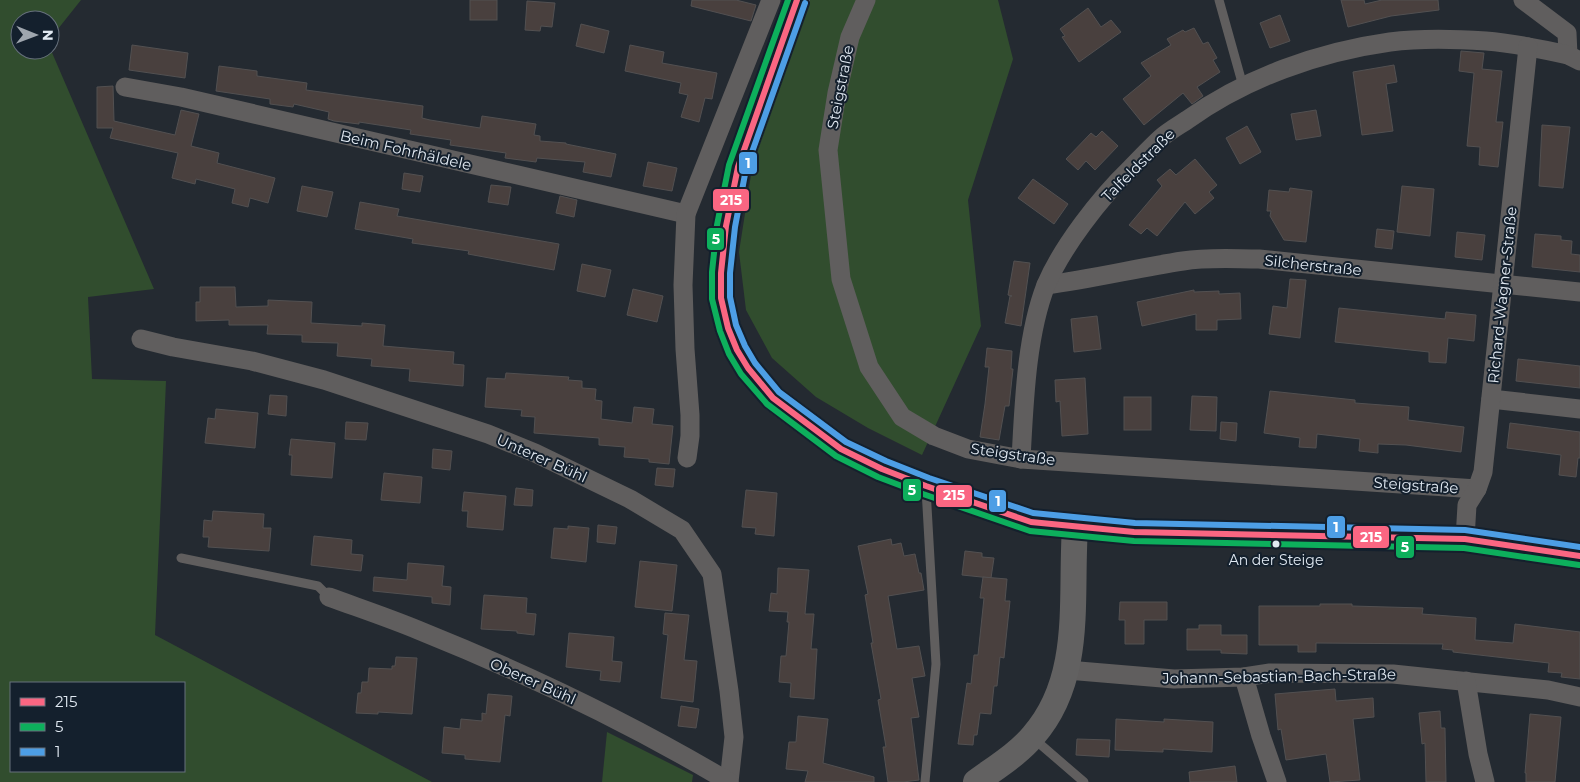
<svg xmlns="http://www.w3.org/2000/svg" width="1580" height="782" font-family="Montserrat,sans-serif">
<rect width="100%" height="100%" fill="#242a31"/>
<g fill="#314d2e" fill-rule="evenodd">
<path d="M0,0H81L50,39V20H20V50H50V48L154,289L88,297L92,379L166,381L155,635L432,782H0ZM184,683V771H11V683Z"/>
<path d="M807,0H998L1013,59L968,200L981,326L922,455L868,428L816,397L772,358L746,310L739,252L753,162Z"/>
<path d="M607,732L693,775L692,782H602Z"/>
</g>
<g fill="#49403e" stroke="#525051">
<rect x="470" y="0" width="27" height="20"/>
<path d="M692,0H736L756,5L751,21L691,6Z"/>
<path d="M1341,0H1364L1365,4L1382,0H1438L1439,10L1391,16L1348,27Z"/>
<path d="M527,1L555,3L552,27L541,26L540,31L525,30Z"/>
<path d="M1088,8L1101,27L1111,20L1121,32L1079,62L1062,37L1065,36L1060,29Z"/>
<path d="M1280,15L1290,41L1270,48L1260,23Z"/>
<path d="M581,24L609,31L604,53L576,46Z"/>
<path d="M1194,28L1203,44L1208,42L1217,58L1213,60L1220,72L1197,87L1203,96L1192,104L1183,93L1144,125L1123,99L1151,76L1141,63L1171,45L1167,39L1183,30L1185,32Z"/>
<path d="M132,45L188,53L185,78L129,70Z"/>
<path d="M630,45L664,52L662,63L717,73L712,99L705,98L699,122L681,117L688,95L679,93L681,83L625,71Z"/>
<path d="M1461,51L1484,53L1482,69L1502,71L1496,122H1503L1498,167L1479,165L1480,147L1467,146L1474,73L1459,71Z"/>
<path d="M1394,65L1397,82L1386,84L1393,131L1362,135L1353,72Z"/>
<path d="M219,66L257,71V76L307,83L306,90L423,106L422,118L430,120L480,128L482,116L536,124L534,135L540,136V141L566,143V144L616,154L611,177L583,172L585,162L537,158L536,162L505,158L506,153L450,145L451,140L410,134L411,130L359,122V124L334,121L328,119L329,112L294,104L293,107L270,104V99L216,91Z"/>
<path d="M113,86L114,121L175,135L181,110L199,114L191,146L219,153L217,163L275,178L268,203L250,198L248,207L232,203L235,189L196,179L195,184L172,178L178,153L110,138L113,128H97V87Z"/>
<path d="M1316,110L1321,136L1296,140L1291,114Z"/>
<path d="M1542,125L1570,127L1563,188L1539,186Z"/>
<path d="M1247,126L1261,152L1240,164L1226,138Z"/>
<path d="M1102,131L1118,146L1095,170L1086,161L1078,170L1066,159L1091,133L1096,137Z"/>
<path d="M1195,159L1217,185L1209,192L1214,198L1195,214L1185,202L1157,236L1147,228L1141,234L1129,225L1162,186L1157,180L1170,169L1176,175Z"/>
<path d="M648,162L677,168L672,191L643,186Z"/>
<path d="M404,173L423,176L420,192L402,189Z"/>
<path d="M1033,179L1068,204L1054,224L1018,198Z"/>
<path d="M491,185L511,187L508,205L488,202Z"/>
<path d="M302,186L333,192L327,217L297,211Z"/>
<path d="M1402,186L1434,189L1430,236L1397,232Z"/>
<path d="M1290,188L1312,191L1306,242L1284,240L1270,216L1271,211H1267L1269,190L1289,192Z"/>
<path d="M560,196L577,200L574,217L556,213Z"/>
<path d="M360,202L399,209L397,216L559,244L554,270L468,254L469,251L412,243L413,239L355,229Z"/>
<path d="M1377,229L1394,231L1392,249L1375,247Z"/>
<path d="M1457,232L1485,235L1482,260L1455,257Z"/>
<path d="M1535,234L1561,236V240L1572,241L1571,254L1580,255V272L1532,267Z"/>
<path d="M1014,261L1030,263L1021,326L1005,323L1010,296H1012L1008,295Z"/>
<path d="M582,264L611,270L605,297L577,291Z"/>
<path d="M1290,279L1306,280L1300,338L1269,334L1273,306L1287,308Z"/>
<path d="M200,287H235L236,307L268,306V300L312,302L311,323L362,326V323L385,325L383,346L454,352L453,364L464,365L463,386L409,381L410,369L371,366L372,359L337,356L338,343L302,342V335L267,334L268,325H229V320L196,321V302H200Z"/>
<path d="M633,289L663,296L657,322L627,315Z"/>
<path d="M1194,290V292L1219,291V294L1240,293L1241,319L1217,320V330H1196V314L1142,326L1137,302Z"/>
<path d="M1339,308L1445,319L1446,312L1476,315L1474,341L1448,338L1446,363L1429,362V352L1335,342Z"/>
<path d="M1097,316L1101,349L1074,352L1071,319Z"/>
<path d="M987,348L1012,351L1011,369H1013L1009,406H1005L999,440L980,437L985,404L989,367H985Z"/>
<path d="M1518,359L1580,366V388L1516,381Z"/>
<path d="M506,373L569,377L568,380L582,381V388L596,389L595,400L602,401L601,419L632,423L634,407L654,409L652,424L673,426L669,464L649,462V459L624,457L625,447L599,445V438L534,433L535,417L521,416L522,410L485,407L487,378L505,379Z"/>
<path d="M1085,378L1088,434L1062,436L1060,401L1056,402L1055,380Z"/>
<path d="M1270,391L1355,400V403L1409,407L1408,420L1464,427L1461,452L1406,445L1378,444V453L1359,451L1360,439L1317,434L1316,448L1299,447L1300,438L1264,433Z"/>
<path d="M270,395L287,396L286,416L268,414Z"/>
<path d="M1192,396L1217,397L1216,431L1190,430Z"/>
<rect x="1124" y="397" width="27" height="33"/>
<path d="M216,409L258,413L255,448L205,443L208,418L215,419Z"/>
<path d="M346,422L368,423L366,440L345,439Z"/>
<path d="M1221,422L1237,423L1236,441L1220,439Z"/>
<path d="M1510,423L1580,432V458H1578L1576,477L1559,475L1561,455L1507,448Z"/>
<path d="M291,439L335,443L332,478L291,475L292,455H289Z"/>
<path d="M433,449L452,451L450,470L432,468Z"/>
<path d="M657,468L675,469L673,487L655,485Z"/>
<path d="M384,473L422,477L420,503L381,500Z"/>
<path d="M516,488L533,490L532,506L514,505Z"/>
<path d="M746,490L777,493L774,536L755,534L756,528L742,527Z"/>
<path d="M464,492L506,496L503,530L467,527L468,511H462Z"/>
<path d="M213,511L264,514L263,528H271L269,551L208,547L209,537H203L204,520L212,521Z"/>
<path d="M598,525L617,527L615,544L597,542Z"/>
<path d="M568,526L589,528L586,562L551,558L554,528L568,529Z"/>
<path d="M314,536L352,540L351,554L363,555L361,571L311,565Z"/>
<path d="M891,539L892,545L901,543L904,556L915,554L919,573H921L924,590L888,596L897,649L919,646L925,676L912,678L919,717L911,718L919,780L903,782H888L883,747H886L878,700L881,699L871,643H873L865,595L868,594L858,546Z"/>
<path d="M965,551L982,553V557L994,558L991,578L962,575Z"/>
<path d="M640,561L677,565L672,611L635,607Z"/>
<path d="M408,563L444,566L442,586L451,587L450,605L432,603V597L373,591L374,577L407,580Z"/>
<path d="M778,568L809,570L805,614H814L811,649H817L814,699L790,697L791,683L779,682L781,656H786L789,622H787L788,612L769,611L771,593L777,594Z"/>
<path d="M983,577L1007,579L1005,601H1010L1004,658L1000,657L997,686H994L991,714L980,713L977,735H974L973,745L958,744L967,683L971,684L974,655H978L984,598H980Z"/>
<path d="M484,595L527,598L526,613L536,614L534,635L517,633V631L481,629Z"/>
<path d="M1120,602H1167V620H1144V644H1125V620H1119Z"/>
<path d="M1320,604H1352V606L1423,608L1422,614L1476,618L1475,640L1513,643L1515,624L1580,632V679L1561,677L1562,673L1548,672L1549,663L1453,652V650L1442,649L1443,644L1316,643V652H1298V645H1259V606H1320Z"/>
<path d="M665,613L689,615L684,660L697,661L693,702L661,698L668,635L663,634Z"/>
<path d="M1199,625H1221V635H1247V654L1221,653V650H1187V629H1199Z"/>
<path d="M569,633L614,637L612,661L622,662L620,682L600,680L601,671L566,667Z"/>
<path d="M396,657L417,658L412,714L378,712V714L356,713L358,693H361L362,682H368L369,668L392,669V666H395Z"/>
<path d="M1335,689L1336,701L1373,698L1374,717L1353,719L1360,780L1330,782L1326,754L1286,760L1281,729L1278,730L1275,694Z"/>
<path d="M488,694L512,696L510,716L505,715L500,762L465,759V755L442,753L444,727L460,729L461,719L482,721V713L486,714Z"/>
<path d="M681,706L699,709L696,728L678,726Z"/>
<path d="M1440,711L1441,728H1445L1446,782H1426L1425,743L1422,744L1419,713Z"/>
<path d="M1530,714L1561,717L1555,782H1526V773H1525Z"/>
<path d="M798,716L828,719L823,763L874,777V782H805L808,771L786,769L789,742H796Z"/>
<path d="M1116,719L1164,722V719L1213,722L1212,752L1163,749V752L1115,750Z"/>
<path d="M1077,739L1110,740L1109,757L1076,755Z"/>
<path d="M1235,766L1237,782H1190L1189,772Z"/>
</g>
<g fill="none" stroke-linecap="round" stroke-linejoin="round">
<g stroke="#605e5e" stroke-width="9">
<path d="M1219,0L1243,86"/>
<path d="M181,558L318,586L329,597"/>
<path d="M1033,738L1084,782"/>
<path d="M925,782L936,664L926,489"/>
</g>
<g stroke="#605e5e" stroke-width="19">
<path d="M866,0L850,37L837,93L828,150L841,279L869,367L902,417L934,436L968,449L1021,459L1477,489"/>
<path d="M1523,0L1567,33L1568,55"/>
<path d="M125,87L181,97L686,214"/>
<path d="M1046,285C1092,279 1137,268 1183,261C1208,257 1234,259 1259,259L1580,292"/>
<path d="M141,339L173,347L252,361L324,380L488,434L535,453L630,499L682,530L712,574L729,691L734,737L729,782"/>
<path d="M1491,399L1580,409"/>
<path d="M687,458L690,436V415L685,349L683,285L686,214L771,0"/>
<path d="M1021,459C1024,405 1026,336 1046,285C1062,247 1100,198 1130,169C1140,159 1150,148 1161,138C1169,131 1178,126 1187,120C1246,78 1318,52 1390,42C1421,38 1455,39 1486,41C1513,43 1541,49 1568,55L1580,61"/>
<path d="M1465,539L1467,505L1477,489L1483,472L1528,47"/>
<path d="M329,597C359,608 389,618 418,630C525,673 630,723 729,782"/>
<path d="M1067,670L1174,679L1244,677L1270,673L1393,674L1548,690L1580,697"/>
<path d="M1244,677L1261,736L1277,782"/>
<path d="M1466,681L1478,754L1485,782"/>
</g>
<g stroke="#626161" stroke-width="26">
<path d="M797,0L738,167L726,226L721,273V298L728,328L737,350L748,368L773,398L841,449L882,469L926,486L1031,522L1134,532L1465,539L1580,556"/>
<path d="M976,782C995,768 1018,754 1033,736C1084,678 1070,598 1075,528"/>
</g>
<g stroke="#14202d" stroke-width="10">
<path id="bus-1" d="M797,0L738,167L726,226L721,273V298L728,328L737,350L748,368L773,398L841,449L882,469L926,486L1031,522L1134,532L1465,539L1580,556"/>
</g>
<g stroke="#14202d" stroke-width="10">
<path id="bus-2" d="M788,0L729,165L717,225L712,272V299L720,331L729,354L741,374L767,404L836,456L878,477L923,494L1030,531L1134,541L1464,548L1579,565"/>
</g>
<g stroke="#14202d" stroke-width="10">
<path id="bus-3" d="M805,3L746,169L735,227L730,273V297L736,325L745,346L755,363L779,392L846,442L886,461L929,478L1033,513L1135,523L1465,530L1580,547"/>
</g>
<use href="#bus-1" stroke="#fa6682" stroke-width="6"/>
<use href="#bus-2" stroke="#0daf5c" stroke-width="6"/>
<use href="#bus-3" stroke="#4d9ee5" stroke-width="6"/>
</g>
<circle fill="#e1e9f2" stroke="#14202d" stroke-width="2" cx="1276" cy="544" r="4.5"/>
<g text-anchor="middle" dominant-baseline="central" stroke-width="4" stroke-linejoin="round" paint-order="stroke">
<g font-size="14" fill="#e1e9f2" stroke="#14202d">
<text x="1276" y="560">An der Steige</text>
</g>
<g font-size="15" fill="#e1e9f2" stroke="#14202d">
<text transform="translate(840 87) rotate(-79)">Steigstraße</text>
<text transform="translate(406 150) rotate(13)">Beim Fohrhäldele</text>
<text transform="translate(1138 165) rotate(-45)">Talfeldstraße</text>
<text transform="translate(1313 265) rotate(6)">Silcherstraße</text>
<text transform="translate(1502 295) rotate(-84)">Richard-Wagner-Straße</text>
<text transform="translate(1013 454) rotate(8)">Steigstraße</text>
<text transform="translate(542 458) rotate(24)">Unterer Bühl</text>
<text transform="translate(1416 485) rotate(4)">Steigstraße</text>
<text transform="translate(1279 676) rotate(-1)">Johann-Sebastian-Bach-Straße</text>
<text transform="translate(533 681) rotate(24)">Oberer Bühl</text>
</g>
</g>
<g stroke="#14202d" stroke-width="2">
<rect x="738" y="151" width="20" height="24" rx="5" fill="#4d9ee5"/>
<rect x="712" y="188" width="38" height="24" rx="5" fill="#fa6682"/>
<rect x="706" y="227" width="19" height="24" rx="5" fill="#0daf5c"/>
<rect x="902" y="478" width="20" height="24" rx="5" fill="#0daf5c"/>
<rect x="935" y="484" width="38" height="24" rx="5" fill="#fa6682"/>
<rect x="988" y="489" width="19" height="24" rx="5" fill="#4d9ee5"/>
<rect x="1326" y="515" width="20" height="24" rx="5" fill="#4d9ee5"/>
<rect x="1352" y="525" width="38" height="24" rx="5" fill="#fa6682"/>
<rect x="1395" y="535" width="20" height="24" rx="5" fill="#0daf5c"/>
</g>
<g font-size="14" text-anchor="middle" font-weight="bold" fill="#fff">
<text x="748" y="168">1</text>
<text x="731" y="205">215</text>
<text x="716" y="244">5</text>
<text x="912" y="495">5</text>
<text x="954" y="500">215</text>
<text x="998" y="506">1</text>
<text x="1336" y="532">1</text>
<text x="1371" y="542">215</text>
<text x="1405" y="552">5</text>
</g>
<rect x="10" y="682" width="175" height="90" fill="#14202d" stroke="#66707c"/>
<rect x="20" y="698" width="25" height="8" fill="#fa6682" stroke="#66707c"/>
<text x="55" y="707" font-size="15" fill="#e1e9f2">215</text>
<rect x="20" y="723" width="25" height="8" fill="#0daf5c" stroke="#66707c"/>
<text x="55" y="732" font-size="15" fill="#e1e9f2">5</text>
<rect x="20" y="748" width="25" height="8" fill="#4d9ee5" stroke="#66707c"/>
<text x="55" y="757" font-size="15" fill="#e1e9f2">1</text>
<g transform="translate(35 35) rotate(91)"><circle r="24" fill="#14202d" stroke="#66707c"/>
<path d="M0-4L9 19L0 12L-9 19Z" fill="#9fa6ae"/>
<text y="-8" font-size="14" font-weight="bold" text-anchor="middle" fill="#e1e9f2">N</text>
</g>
</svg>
